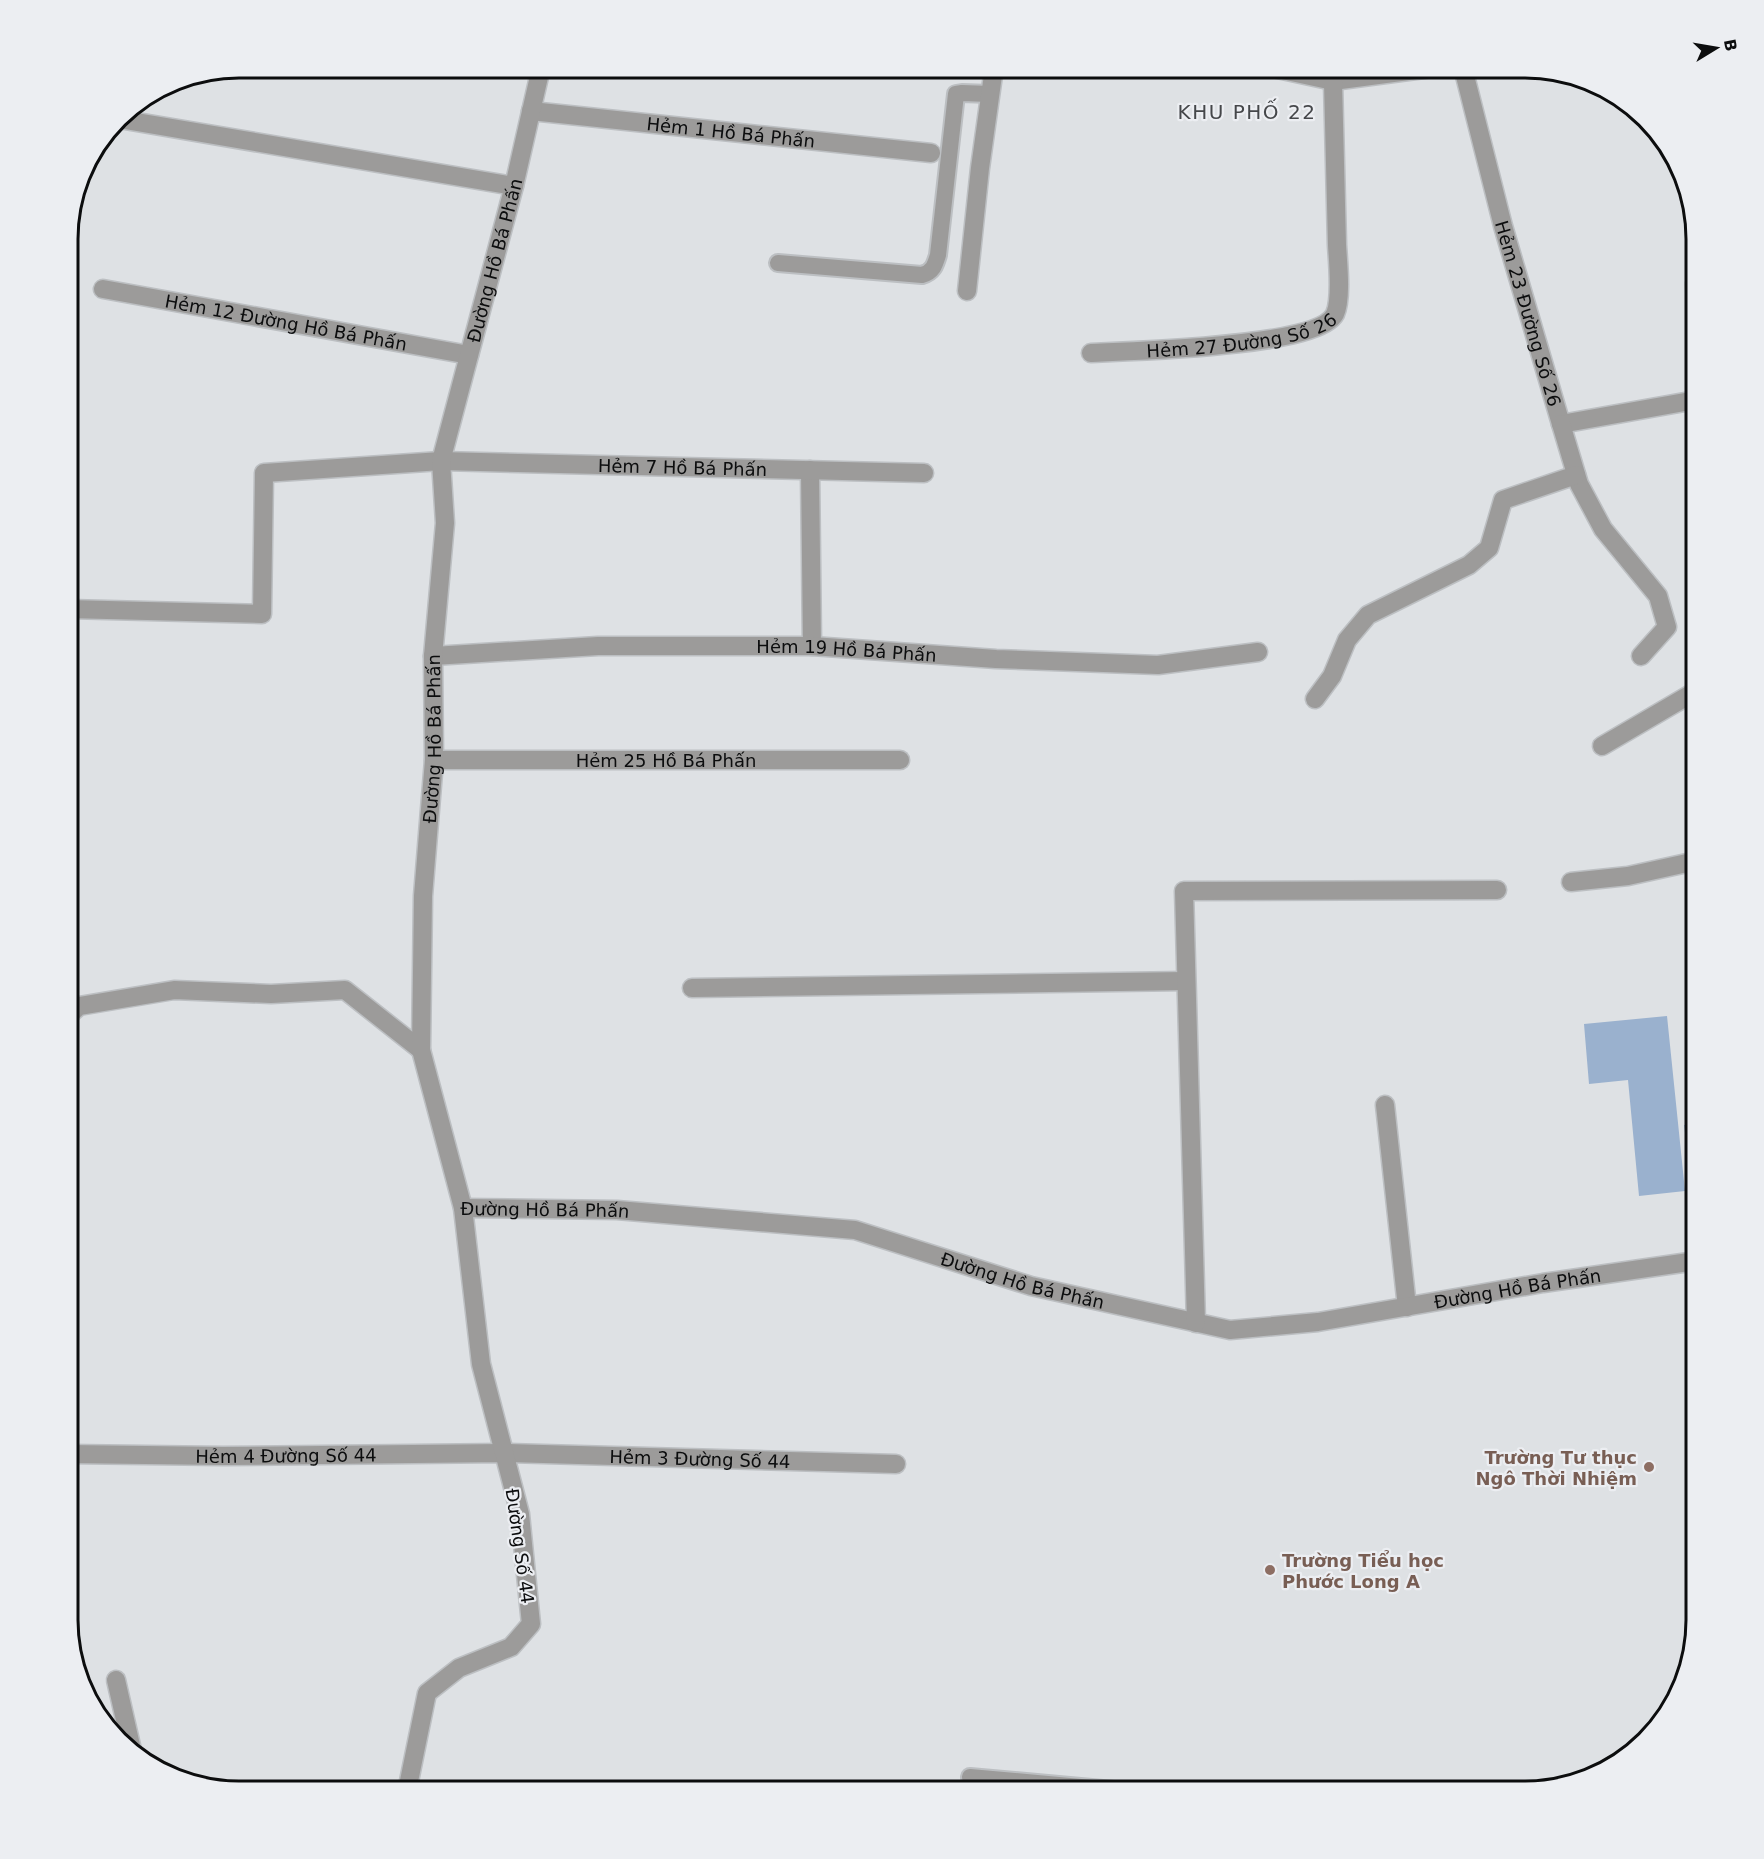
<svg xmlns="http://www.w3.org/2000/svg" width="1764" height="1859" font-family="'DejaVu Sans',sans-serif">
<rect width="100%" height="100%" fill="#dee1e4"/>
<g fill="#9ab1ce">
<path d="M1667,1016L1685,1191L1639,1196L1628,1080L1589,1084L1584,1024Z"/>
<path d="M1696,1123V1182L1692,1183L1684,1125Z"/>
</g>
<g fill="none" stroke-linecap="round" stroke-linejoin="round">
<g stroke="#bcbfc2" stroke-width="20">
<g id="lane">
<path d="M778,263L922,275C933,272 935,265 938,255L956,94L962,93L990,94"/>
<path d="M970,1777L1125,1791"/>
</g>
</g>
<g stroke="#bcbfc2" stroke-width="21">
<g id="street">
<path d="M1273,68L1333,81L1431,68"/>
<path id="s1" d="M1463,68L1503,226L1561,424L1696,400"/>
<path id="s2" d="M531,111L931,153"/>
<path d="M119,119L514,186"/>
<path d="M1696,283L1695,284L1696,301"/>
<path id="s3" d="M103,289L469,355"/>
<path d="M967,291L980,168L994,68"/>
<path id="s4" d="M1091,353C1130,351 1318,347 1335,314C1342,298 1338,263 1337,245C1336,191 1334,136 1333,81"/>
<path d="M1561,424L1579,484L1603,529L1658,596L1667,627L1641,656"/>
<path d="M810,470L812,646"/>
<path id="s5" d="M68,609L262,614L264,473L441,461L924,473"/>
<path id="s6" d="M433,656L598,646H812L996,659L1158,665L1258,652"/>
<path d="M1315,699L1332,676L1347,640L1368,615L1469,565L1489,548L1503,500L1576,475"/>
<path d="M1602,746L1696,691"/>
<path id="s7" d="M434,760H900"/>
<path d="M1571,882L1628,876L1696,861"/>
<path d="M692,988L1186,981"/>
<path d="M68,1016L79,1006L174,990L271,994L345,990L421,1050"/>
<path d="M1385,1105L1407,1307"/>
<path id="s8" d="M463,1208L617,1210L855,1230L1031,1286L1230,1330L1318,1322L1543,1283L1696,1261"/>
<path d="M1196,1323L1184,891L1497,890"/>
<path id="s9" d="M68,1454L223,1456L504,1453L896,1464"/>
<path d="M116,1680L132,1750"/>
<path id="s10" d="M407,1791L427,1693L459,1668L511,1647L531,1624L520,1514L481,1364L463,1208L421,1050L423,896L434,760L433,656L445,523L441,461L514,186L541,68"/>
</g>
</g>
<use href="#lane" stroke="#9c9b9a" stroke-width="16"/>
<use href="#street" stroke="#9c9b9a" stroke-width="18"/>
</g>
<g fill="#8d6e63" stroke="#eceef2" stroke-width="2">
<circle cx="1649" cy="1467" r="6"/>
<circle cx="1270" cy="1570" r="6"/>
</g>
<g text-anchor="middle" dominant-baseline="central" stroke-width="4.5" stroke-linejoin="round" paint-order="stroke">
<g font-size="18" fill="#0c0d0e" stroke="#eceef2">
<text stroke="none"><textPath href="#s2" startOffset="201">Hẻm 1 Hồ Bá Phấn</textPath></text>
<text stroke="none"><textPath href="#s10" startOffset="1611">Đường Hồ Bá Phấn</textPath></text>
<text stroke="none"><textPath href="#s1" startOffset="254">Hẻm 23 Đường Số 26</textPath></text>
<text stroke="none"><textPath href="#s3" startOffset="186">Hẻm 12 Đường Hồ Bá Phấn</textPath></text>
<text stroke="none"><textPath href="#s4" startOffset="152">Hẻm 27 Đường Số 26</textPath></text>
<text stroke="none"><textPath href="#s5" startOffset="754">Hẻm 7 Hồ Bá Phấn</textPath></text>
<text stroke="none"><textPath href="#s6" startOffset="414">Hẻm 19 Hồ Bá Phấn</textPath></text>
<text stroke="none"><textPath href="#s10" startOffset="1125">Đường Hồ Bá Phấn</textPath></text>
<text stroke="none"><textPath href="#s7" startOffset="232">Hẻm 25 Hồ Bá Phấn</textPath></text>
<text stroke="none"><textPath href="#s8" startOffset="82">Đường Hồ Bá Phấn</textPath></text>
<text stroke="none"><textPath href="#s8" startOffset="568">Đường Hồ Bá Phấn</textPath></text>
<text stroke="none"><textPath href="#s8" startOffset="1072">Đường Hồ Bá Phấn</textPath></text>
<text stroke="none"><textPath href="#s9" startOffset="218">Hẻm 4 Đường Số 44</textPath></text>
<text stroke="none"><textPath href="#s9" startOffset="632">Hẻm 3 Đường Số 44</textPath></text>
<text transform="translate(520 1546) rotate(82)">Đường Số 44</text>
</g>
<g font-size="18" font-weight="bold" fill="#785e54" stroke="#eceef2" text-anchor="end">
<text x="1637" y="1457">Trường Tư thục<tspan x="1637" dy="21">Ngô Thời Nhiệm</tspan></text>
<text x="1282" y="1560" text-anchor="start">Trường Tiểu học<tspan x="1282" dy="21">Phước Long A</tspan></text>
</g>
<g font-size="20" letter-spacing="1.5" fill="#45474a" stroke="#eceef2">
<text x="1247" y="112">KHU PHỐ 22</text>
</g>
</g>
<path d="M0 0H1764V1859H0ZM239 78H1525A161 161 0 0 1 1686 239V1620A161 161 0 0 1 1525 1781H239A161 161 0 0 1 78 1620V239A161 161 0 0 1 239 78Z" fill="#eceef2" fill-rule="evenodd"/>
<path fill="none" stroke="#0c0d0e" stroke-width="3" d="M239 78H1525A161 161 0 0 1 1686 239V1620A161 161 0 0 1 1525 1781H239A161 161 0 0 1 78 1620V239A161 161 0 0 1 239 78Z"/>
<g transform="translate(1716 48) rotate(79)" stroke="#eceef2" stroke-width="4.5" paint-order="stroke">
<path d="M0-4.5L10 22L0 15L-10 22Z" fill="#0c0d0e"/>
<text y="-9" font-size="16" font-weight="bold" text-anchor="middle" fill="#0c0d0e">B</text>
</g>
</svg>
